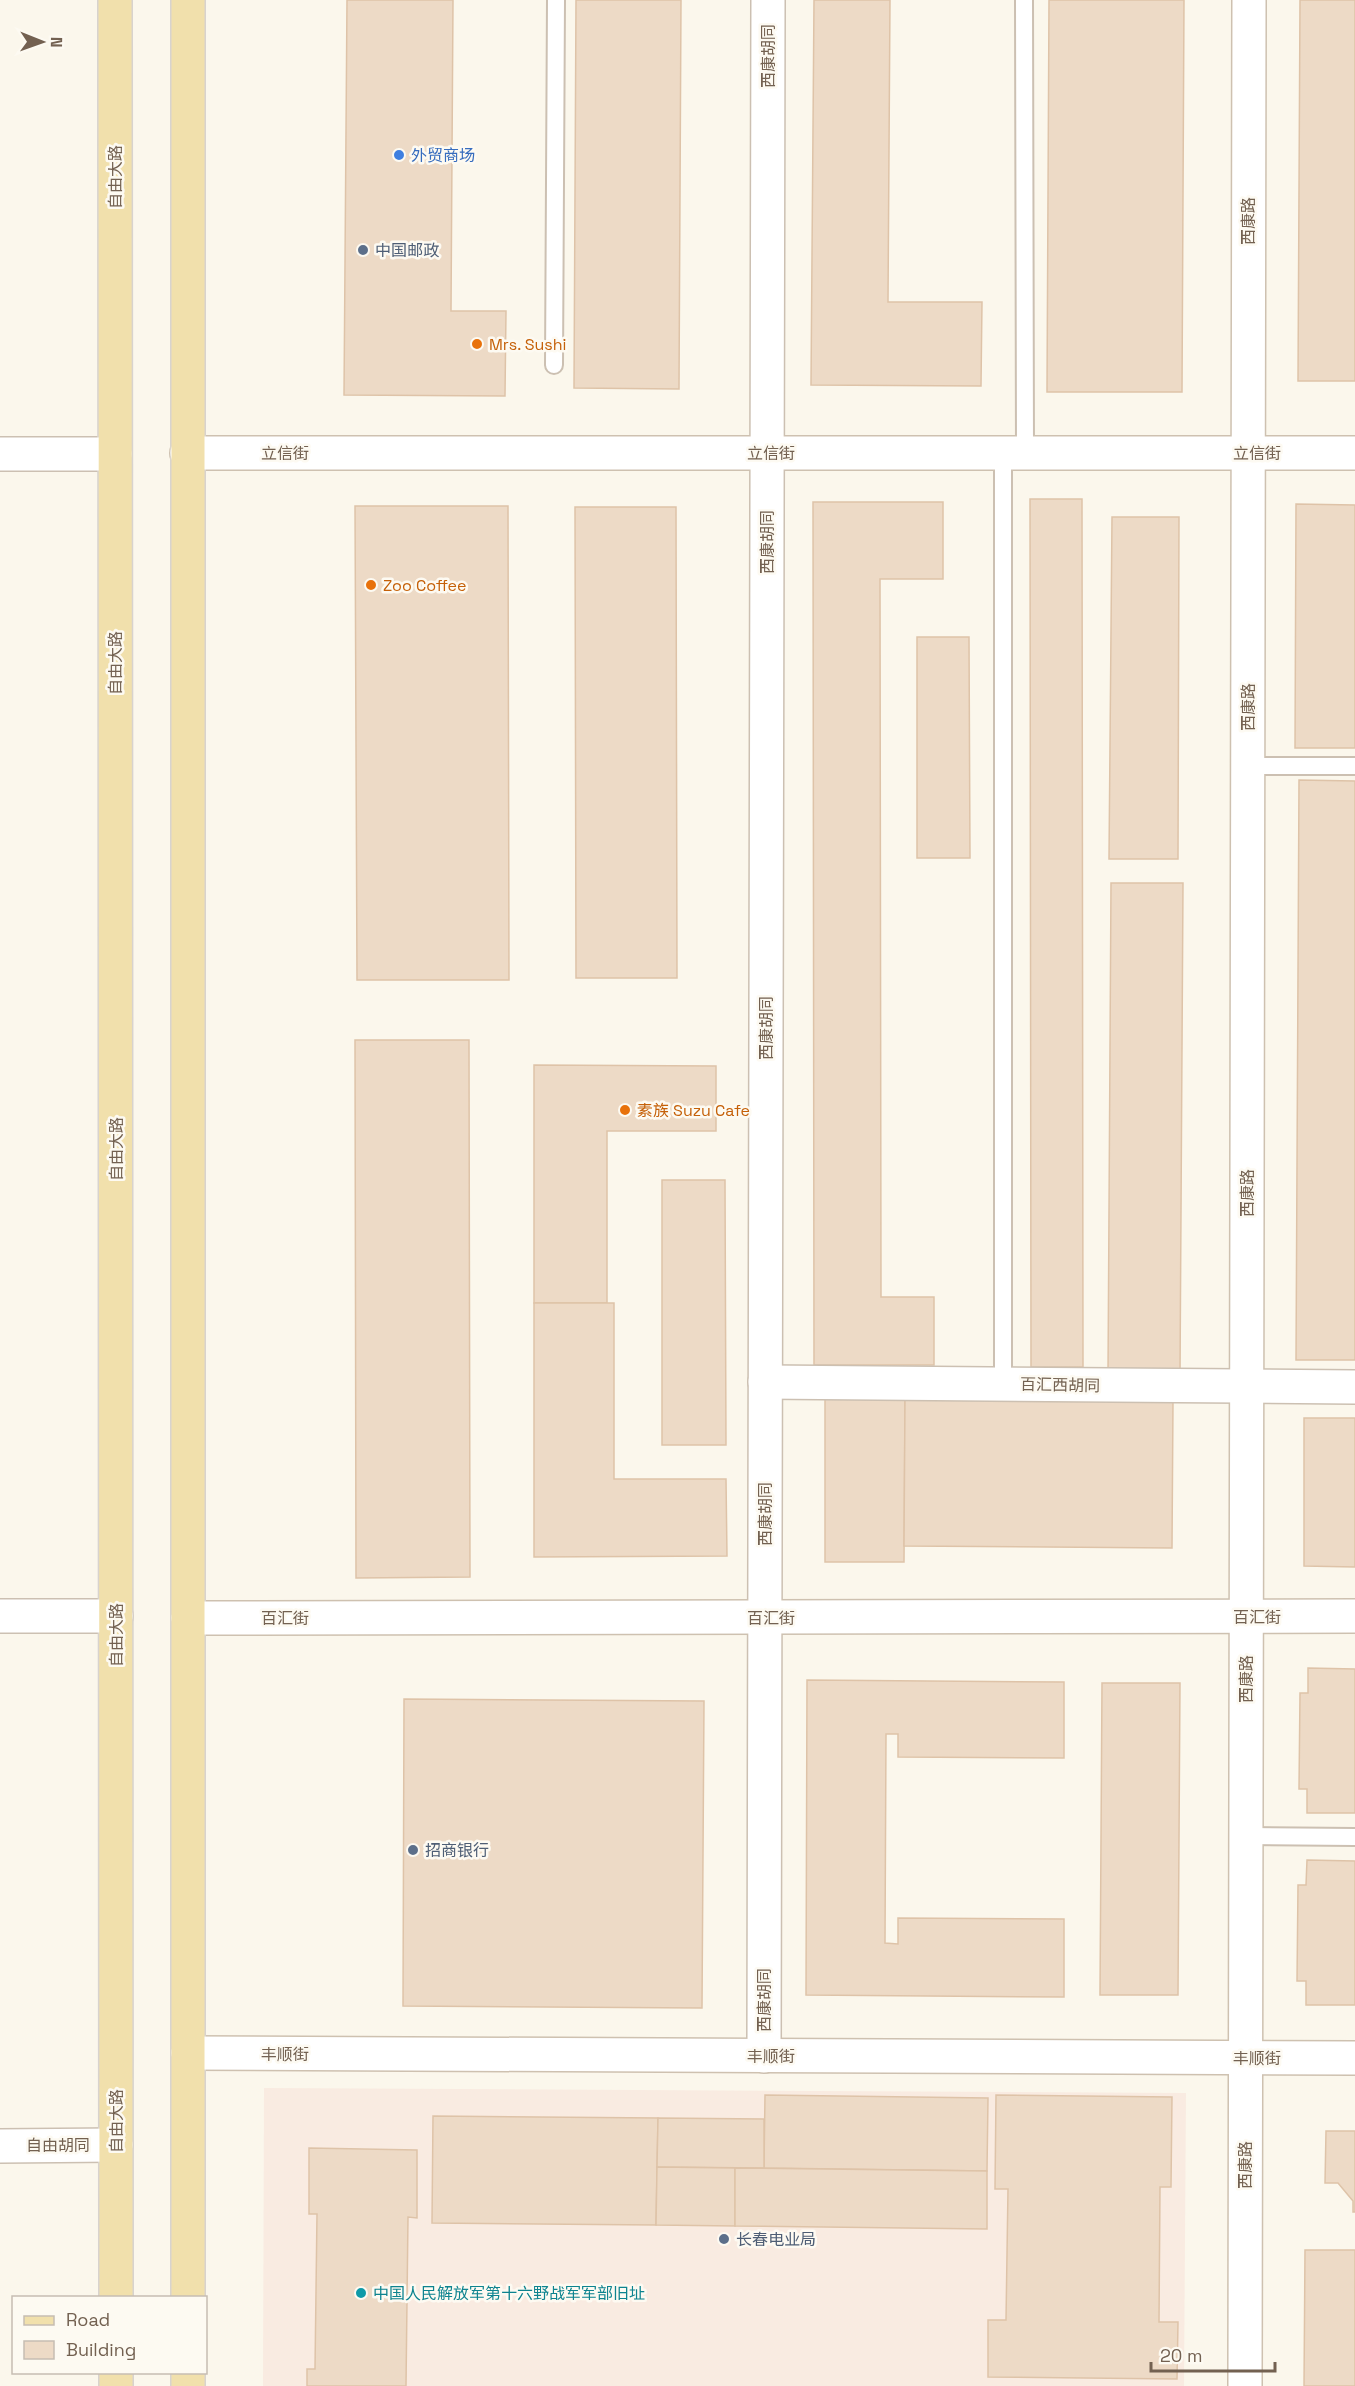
<svg xmlns="http://www.w3.org/2000/svg" width="1355" height="2386" font-family="'Space Grotesk','Noto Sans SC',sans-serif">
<rect width="100%" height="100%" fill="#fbf7ec"/>
<path fill="#f9ebe1" d="M264,2088L1186,2093L1184,2386H263Z"/>
<g fill="#eddac6" stroke="#dec3a8" stroke-width="1.5">
<path d="M347,0H453L451,311H506L505,396L344,395Z"/>
<path d="M576,0H681L679,389L574,388Z"/>
<path d="M814,0H890L888,302H982L981,386L811,385Z"/>
<path d="M1049,0H1184L1182,392H1047Z"/>
<path d="M1300,0H1355V381H1298Z"/>
<path d="M1030,499H1082L1083,1367H1031Z"/>
<path d="M813,502H943V579H880L881,1297H934V1365H814Z"/>
<path d="M1296,504L1355,505V748H1295Z"/>
<path d="M355,506H508L509,980H357Z"/>
<path d="M575,507H676L677,978H576Z"/>
<path d="M1112,517H1179L1178,859H1109Z"/>
<path d="M917,637H969L970,858H917Z"/>
<path d="M1299,780L1355,781V1360H1296Z"/>
<path d="M1111,883H1183L1180,1376L1108,1375Z"/>
<path d="M355,1040H469L470,1577L356,1578Z"/>
<path d="M534,1065L716,1066V1131H607V1303H534Z"/>
<path d="M662,1180H725L726,1445H662Z"/>
<path d="M534,1303H614V1479H726L727,1556L534,1557Z"/>
<path d="M825,1398L905,1399L904,1562H825Z"/>
<path d="M905,1399L1173,1401L1172,1548L904,1546Z"/>
<path d="M1304,1418H1355V1567L1304,1566Z"/>
<path d="M1308,1668L1355,1669V1813H1307V1789H1299L1300,1693H1308Z"/>
<path d="M807,1680L1064,1682V1758L898,1757V1734H886L885,1943L898,1944V1918L1064,1919V1997L806,1995Z"/>
<path d="M1102,1683H1180L1178,1995H1100Z"/>
<path d="M404,1699L704,1701L702,2008L403,2006Z"/>
<path d="M1307,1860L1355,1861V2005H1306V1981H1297L1298,1885H1306Z"/>
<path d="M765,2095L988,2098L987,2171L764,2168Z"/>
<path d="M996,2095L1172,2097L1171,2187H1160L1159,2322H1178L1177,2379L988,2377V2320H1006L1008,2189H995Z"/>
<path d="M433,2116L658,2118L656,2225L432,2223Z"/>
<path d="M658,2118L764,2119V2168L657,2167Z"/>
<path d="M1326,2131H1355V2212H1353V2201L1338,2183H1325Z"/>
<path d="M309,2148L417,2150V2218L408,2217L406,2386H307V2369H315L317,2214H309Z"/>
<path d="M657,2167L735,2168V2226L656,2225Z"/>
<path d="M735,2168L987,2171V2229L735,2226Z"/>
<path d="M1305,2250H1355V2386H1304Z"/>
</g>
<g fill="none" stroke-linecap="round" stroke-linejoin="round">
<g stroke="#ccc0b2" stroke-width="20">
<g id="lane">
<path d="M1024,0L1025,453"/>
<path d="M554,365L556,0"/>
<path d="M1247,766H1355"/>
<path d="M1003,1385V453"/>
<path d="M1246,1836L1355,1837"/>
</g>
</g>
<g stroke="#ccc0b2" stroke-width="36">
<g id="street">
<path d="M0,454H115"/>
<path d="M765,1382L1355,1387"/>
<path d="M0,1616H116"/>
<path d="M764,2056L768,0"/>
<path d="M0,2146L116,2145"/>
</g>
</g>
<g stroke="#cec1b0" stroke-width="36">
<g id="secondary">
<path d="M187,453H1355"/>
<path d="M188,1618L1355,1616"/>
<path d="M188,2053L1355,2058"/>
<path d="M1245,2386L1249,0"/>
</g>
</g>
<g stroke="#d8d3ce" stroke-width="36">
<g id="primary">
<path d="M115,0L116,2298"/>
<path d="M188,0V2298"/>
<path d="M188,2372V2386"/>
<path d="M116,2386V2372"/>
</g>
</g>
<use href="#lane" stroke="#fff" stroke-width="16"/>
<use href="#street" stroke="#fff" stroke-width="33"/>
<use href="#secondary" stroke="#fff" stroke-width="33"/>
<use href="#primary" stroke="#f1e0ac" stroke-width="33"/>
</g>
<circle fill="#3f7fe0" stroke="#fdfaf2" stroke-width="2" cx="399" cy="155" r="6"/>
<g fill="#5c6f8a" stroke="#fdfaf2" stroke-width="2">
<circle cx="363" cy="250" r="6"/>
<circle cx="413" cy="1850" r="6"/>
<circle cx="724" cy="2239" r="6"/>
</g>
<g fill="#e8710a" stroke="#fdfaf2" stroke-width="2">
<circle cx="477" cy="344" r="6"/>
<circle cx="371" cy="585" r="6"/>
<circle cx="625" cy="1110" r="6"/>
</g>
<circle fill="#0f9aa8" stroke="#fdfaf2" stroke-width="2" cx="361" cy="2293" r="6"/>
<g text-anchor="middle" dominant-baseline="central" stroke-width="5" stroke-linejoin="round" paint-order="stroke">
<g font-size="16" fill="#736151" stroke="#fdfaf2">
<text transform="translate(768 56) rotate(-90)">西康胡同</text>
<text transform="translate(115 177) rotate(-90)">自由大路</text>
<text transform="translate(1248 221) rotate(-90)">西康路</text>
<text x="285" y="453">立信街</text>
<text x="771" y="453">立信街</text>
<text x="1257" y="453">立信街</text>
<text transform="translate(767 542) rotate(-90)">西康胡同</text>
<text transform="translate(115 663) rotate(-90)">自由大路</text>
<text transform="translate(1248 707) rotate(-90)">西康路</text>
<text transform="translate(766 1028) rotate(-90)">西康胡同</text>
<text transform="translate(116 1149) rotate(-90)">自由大路</text>
<text transform="translate(1247 1193) rotate(-90)">西康路</text>
<text transform="translate(1060 1385) rotate(1)">百汇西胡同</text>
<text transform="translate(765 1514) rotate(-90)">西康胡同</text>
<text x="1257" y="1617">百汇街</text>
<text x="285" y="1618">百汇街</text>
<text x="771" y="1618">百汇街</text>
<text transform="translate(116 1635) rotate(-90)">自由大路</text>
<text transform="translate(1246 1679) rotate(-90)">西康路</text>
<text transform="translate(764 2000) rotate(-90)">西康胡同</text>
<text x="285" y="2054">丰顺街</text>
<text x="771" y="2056">丰顺街</text>
<text x="1257" y="2058">丰顺街</text>
<text transform="translate(116 2121) rotate(-90)">自由大路</text>
<text x="58" y="2145">自由胡同</text>
<text transform="translate(1245 2165) rotate(-90)">西康路</text>
</g>
<g font-size="16" fill="#366cbe" stroke="#fdfaf2" text-anchor="start">
<text x="411" y="155">外贸商场</text>
</g>
<g font-size="16" fill="#4e5e75" stroke="#fdfaf2" text-anchor="start">
<text x="375" y="250">中国邮政</text>
<text x="425" y="1850">招商银行</text>
<text x="736" y="2239">长春电业局</text>
</g>
<g font-size="16" fill="#c56008" stroke="#fdfaf2" text-anchor="start">
<text x="489" y="344">Mrs. Sushi</text>
<text x="383" y="585">Zoo Coffee</text>
<text x="637" y="1110">素族 Suzu Cafe</text>
</g>
<g font-size="16" fill="#0d838f" stroke="#fdfaf2" text-anchor="start">
<text x="373" y="2293">中国人民解放军第十六野战军军部旧址</text>
</g>
</g>
<rect x="12" y="2296" width="195" height="78" fill="#fdfaf2" stroke="#c6bdb2" stroke-width="1.5"/>
<rect x="24" y="2316" width="30" height="9" fill="#f1e0ac" stroke="#c6bdb2" stroke-width="1.5"/>
<text x="66" y="2326" font-size="18" fill="#736151">Road</text>
<rect x="24" y="2341" width="30" height="18" fill="#eddac6" stroke="#c6bdb2" stroke-width="1.5"/>
<text x="66" y="2356" font-size="18" fill="#736151">Building</text>
<g transform="translate(42 42) rotate(91)" stroke="#fdfaf2" stroke-width="4.5" paint-order="stroke">
<path d="M0-4.5L10 22L0 15L-10 22Z" fill="#736151"/>
<text y="-9" font-size="16" font-weight="bold" text-anchor="middle" fill="#736151">N</text>
</g>
<path d="M1151 2362v9h124v-9" fill="none" stroke="#736151" stroke-width="3"/>
<text x="1160" y="2362" font-size="18" fill="#736151" stroke="#fdfaf2" stroke-width="4.5" paint-order="stroke">20 m</text>
</svg>
